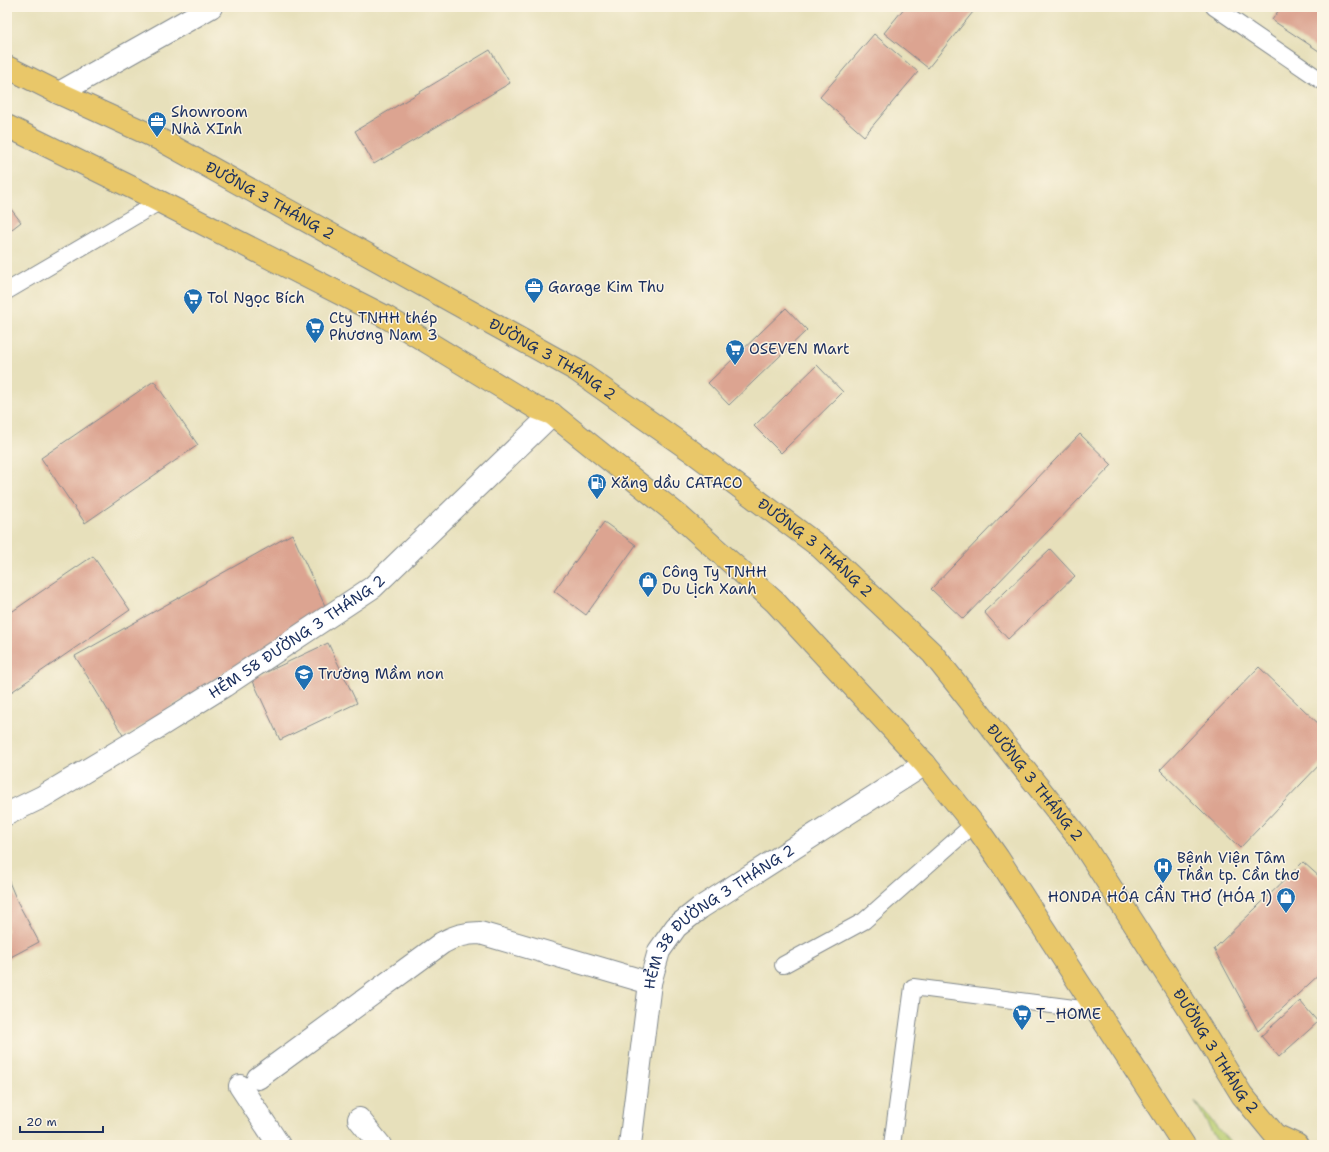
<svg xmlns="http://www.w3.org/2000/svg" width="1329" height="1152" font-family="'Shantell Sans',sans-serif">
<rect width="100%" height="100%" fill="#fcf5e5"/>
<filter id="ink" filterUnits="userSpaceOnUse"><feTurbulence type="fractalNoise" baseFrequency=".025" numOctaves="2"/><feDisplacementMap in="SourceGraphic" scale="8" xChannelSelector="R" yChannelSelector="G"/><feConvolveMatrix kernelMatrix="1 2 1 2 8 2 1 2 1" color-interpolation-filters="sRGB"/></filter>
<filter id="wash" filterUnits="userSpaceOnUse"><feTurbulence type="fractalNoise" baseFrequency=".012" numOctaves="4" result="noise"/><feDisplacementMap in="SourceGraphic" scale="16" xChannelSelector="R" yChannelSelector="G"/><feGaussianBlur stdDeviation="0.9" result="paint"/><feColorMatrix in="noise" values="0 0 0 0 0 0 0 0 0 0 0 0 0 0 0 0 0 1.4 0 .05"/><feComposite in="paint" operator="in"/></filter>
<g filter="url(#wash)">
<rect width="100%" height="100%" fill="#e7e0bb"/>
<path fill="#b9cd71" stroke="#6a7e68" d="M1195,1101L1232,1145H1219Z"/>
<g id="blocks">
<g fill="#dca491">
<path d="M905,7H977L928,68L884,33Z"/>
<path d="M1281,7H1322V53L1272,20Z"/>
<path d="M874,34L918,72L864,136L820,97Z"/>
<path d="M490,50L510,83L374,164L355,131Z"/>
<path d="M7,204L21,222L7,233Z"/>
<path d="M786,308L807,330L729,405L708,383Z"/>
<path d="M817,365L843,392L781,453L754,426Z"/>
<path d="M154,381L198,445L85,523L41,458Z"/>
<path d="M1080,434L1112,465L963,619L931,589Z"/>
<path d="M604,522L636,545L586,615L554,591Z"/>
<path d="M292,534L326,608L124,737L75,656Z"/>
<path d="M1050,549L1075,576L1008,639L984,612Z"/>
<path d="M93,556L130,610L7,695V615Z"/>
<path d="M328,643L357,703L280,740L252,679Z"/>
<path d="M1259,667L1322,727V762L1240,848L1160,770Z"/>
<path d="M1303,862L1322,879V972L1258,1031L1214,949Z"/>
<path d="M7,877L17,901L39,942L7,959Z"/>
<path d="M1300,1001L1318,1022L1279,1057L1261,1036Z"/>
</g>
</g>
</g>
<g filter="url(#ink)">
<use href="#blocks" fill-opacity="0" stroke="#81888c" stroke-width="1"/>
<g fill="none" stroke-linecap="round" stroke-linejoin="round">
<g stroke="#81888c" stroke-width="18">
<g id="service">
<path d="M1214,7L1322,81"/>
<path d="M7,291L159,202"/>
<path d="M783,965L864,921L974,824"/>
<path d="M892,1145L913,987L1097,1011"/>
</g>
</g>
<g stroke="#81888c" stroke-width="24">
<g id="minor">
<path d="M59,93L211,7"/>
<path id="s1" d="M7,814L42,797L134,742L224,686L373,587L552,414"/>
<path d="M258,1078L442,943C454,936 466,933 480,933L650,983"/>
<path d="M240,1086L279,1145"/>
<path d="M359,1119L380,1145"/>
<path id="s2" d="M630,1145L650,983L659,951L676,927L700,908L925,764"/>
</g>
</g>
<g stroke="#81888c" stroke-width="24">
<g id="trunk">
<path id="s3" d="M7,67L59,93L157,138L576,370L690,450L820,547L932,653L1081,841L1192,1014L1242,1095L1275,1135L1297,1145"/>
<path d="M7,126L141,192L386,317L536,408L552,414L678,515L775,602L925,764L979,831L998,858L1184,1145"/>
</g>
</g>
<use href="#service" stroke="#fff" stroke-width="16"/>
<use href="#minor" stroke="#fff" stroke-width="22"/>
<use href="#trunk" stroke="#e9c769" stroke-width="22"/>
</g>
</g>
<defs>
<g id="office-pin" transform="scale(1)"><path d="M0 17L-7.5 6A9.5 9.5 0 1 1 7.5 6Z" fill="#1f6fb2" stroke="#fcf5e5"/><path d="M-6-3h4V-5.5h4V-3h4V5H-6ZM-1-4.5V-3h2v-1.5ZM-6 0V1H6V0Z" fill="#fff"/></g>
<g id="supermarket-pin" transform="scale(1)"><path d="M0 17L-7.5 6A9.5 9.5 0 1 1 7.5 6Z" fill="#1f6fb2" stroke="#fcf5e5"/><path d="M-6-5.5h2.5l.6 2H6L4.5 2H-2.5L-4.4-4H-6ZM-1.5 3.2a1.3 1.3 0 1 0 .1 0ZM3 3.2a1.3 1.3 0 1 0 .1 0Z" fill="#fff"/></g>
<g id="fuel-pin" transform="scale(1)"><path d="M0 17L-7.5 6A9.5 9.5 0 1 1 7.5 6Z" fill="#1f6fb2" stroke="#fcf5e5"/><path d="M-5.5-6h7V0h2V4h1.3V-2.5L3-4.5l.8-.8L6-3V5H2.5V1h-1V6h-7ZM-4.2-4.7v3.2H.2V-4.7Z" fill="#fff"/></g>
<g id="shop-pin" transform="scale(1)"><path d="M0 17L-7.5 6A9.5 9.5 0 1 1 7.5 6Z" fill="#1f6fb2" stroke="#fcf5e5"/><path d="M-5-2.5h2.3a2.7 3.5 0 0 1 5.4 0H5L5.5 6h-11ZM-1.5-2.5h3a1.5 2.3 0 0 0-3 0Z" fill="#fff"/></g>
<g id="school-pin" transform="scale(1)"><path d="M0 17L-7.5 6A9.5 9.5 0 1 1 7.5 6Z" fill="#1f6fb2" stroke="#fcf5e5"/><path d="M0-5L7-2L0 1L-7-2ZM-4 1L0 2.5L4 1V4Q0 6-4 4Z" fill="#fff"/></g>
<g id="hospital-pin" transform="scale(1)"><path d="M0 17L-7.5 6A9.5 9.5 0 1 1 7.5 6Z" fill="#1f6fb2" stroke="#fcf5e5"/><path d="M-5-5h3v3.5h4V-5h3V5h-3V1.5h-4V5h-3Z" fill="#fff"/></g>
</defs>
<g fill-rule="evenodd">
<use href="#office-pin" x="157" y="121"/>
<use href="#office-pin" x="534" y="287"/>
<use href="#supermarket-pin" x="193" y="298"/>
<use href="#supermarket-pin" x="315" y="327"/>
<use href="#supermarket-pin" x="735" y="349"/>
<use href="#fuel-pin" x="597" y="483"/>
<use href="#shop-pin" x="648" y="581"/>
<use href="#school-pin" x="304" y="674"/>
<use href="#hospital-pin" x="1163" y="867"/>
<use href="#shop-pin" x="1286" y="897"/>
<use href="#supermarket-pin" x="1022" y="1014"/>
</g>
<g text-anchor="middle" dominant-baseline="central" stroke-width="3" stroke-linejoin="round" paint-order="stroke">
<g font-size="15" fill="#1b2f5e" stroke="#fcf5e5" text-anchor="start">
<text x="171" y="112">Showroom<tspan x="171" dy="17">Nhà XInh</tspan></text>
<text x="548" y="287">Garage Kim Thu</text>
<text x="207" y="298">Tol Ngọc Bích</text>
<text x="329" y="318">Cty TNHH thép<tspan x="329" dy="17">Phương Nam 3</tspan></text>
<text x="749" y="349">OSEVEN Mart</text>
<text x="611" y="483">Xăng dầu CATACO</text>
<text x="662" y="572">Công Ty TNHH<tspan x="662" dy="17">Du Lịch Xanh</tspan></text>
<text x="318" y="674">Trường Mầm non</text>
<text x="1177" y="858">Bệnh Viện Tâm<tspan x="1177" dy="17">Thần tp. Cần thơ</tspan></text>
<text x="1272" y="897" text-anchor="end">HONDA HÓA CẦN THƠ (HÓA 1)</text>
<text x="1036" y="1014">T_HOME</text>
</g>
<g font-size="15" fill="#1b2f5e" stroke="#fcf5e5">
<text stroke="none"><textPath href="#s3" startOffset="295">ĐƯỜNG 3 THÁNG 2</textPath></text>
<text stroke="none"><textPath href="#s3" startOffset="619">ĐƯỜNG 3 THÁNG 2</textPath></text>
<text stroke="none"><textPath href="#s3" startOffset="943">ĐƯỜNG 3 THÁNG 2</textPath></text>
<text stroke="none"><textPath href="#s1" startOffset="340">HẺM 58 ĐƯỜNG 3 THÁNG 2</textPath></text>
<text stroke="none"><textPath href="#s3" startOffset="1266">ĐƯỜNG 3 THÁNG 2</textPath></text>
<text stroke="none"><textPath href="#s2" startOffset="262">HẺM 38 ĐƯỜNG 3 THÁNG 2</textPath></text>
<text stroke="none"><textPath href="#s3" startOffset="1590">ĐƯỜNG 3 THÁNG 2</textPath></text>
</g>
</g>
<rect width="1329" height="1152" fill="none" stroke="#fcf5e5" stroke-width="24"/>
<path d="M20 1126v6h83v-6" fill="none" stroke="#1b2f5e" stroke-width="2"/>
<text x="26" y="1126" font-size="12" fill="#1b2f5e" stroke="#fcf5e5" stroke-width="3" paint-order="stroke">20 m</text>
</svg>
